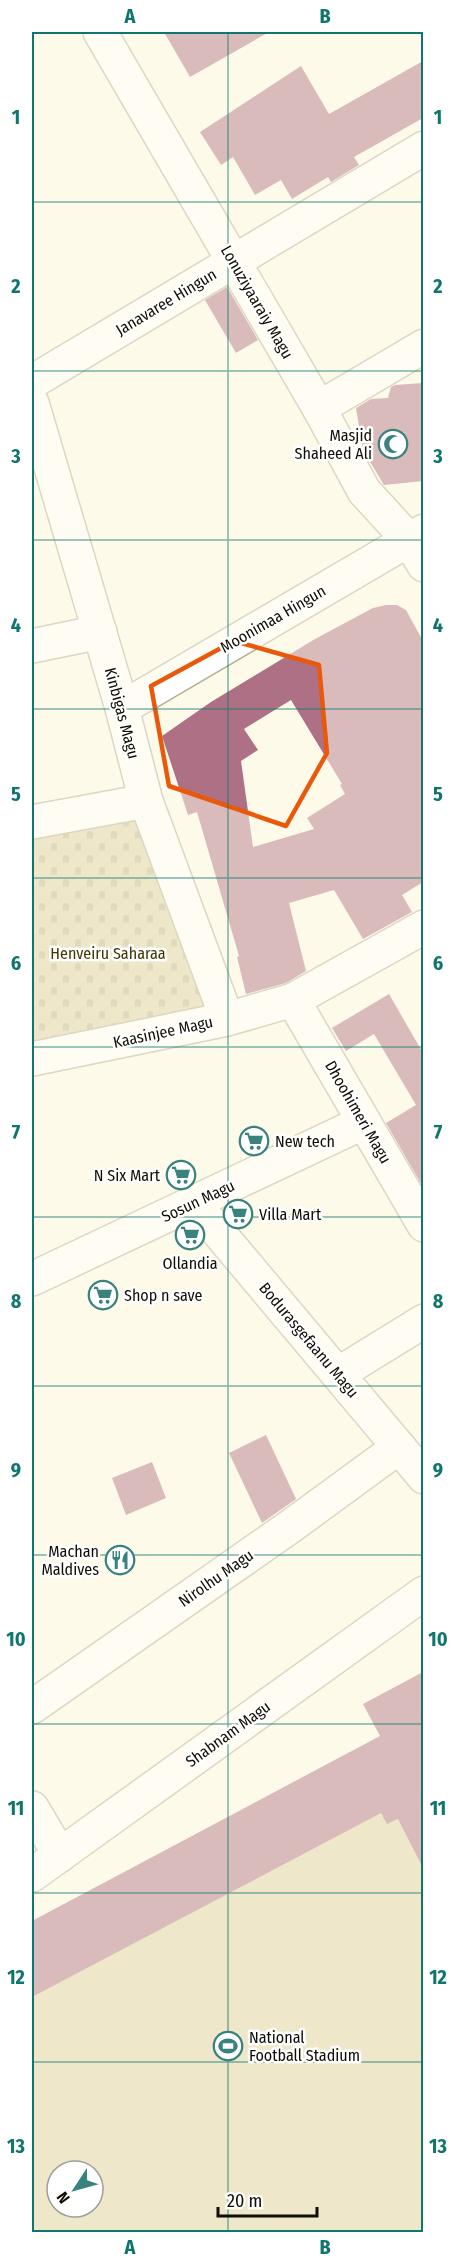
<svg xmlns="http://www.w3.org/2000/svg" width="455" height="2264" font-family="'Fira Sans Condensed',sans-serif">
<defs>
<pattern id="cemetery-stones" width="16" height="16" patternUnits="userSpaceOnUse" patternTransform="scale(1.5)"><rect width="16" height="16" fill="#dbd0a3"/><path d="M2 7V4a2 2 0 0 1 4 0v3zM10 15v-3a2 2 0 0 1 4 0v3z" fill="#bbb18b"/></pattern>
</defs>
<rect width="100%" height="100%" fill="#fefae9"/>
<path fill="url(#cemetery-stones)" d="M138,813L210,1010L32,1046V834Z"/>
<path fill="#dbd0a3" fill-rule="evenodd" d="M350,1752L380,1803L423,1780V2232H32V1921ZM57,2171H93V2207H57Z"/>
<g fill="#ae7084" fill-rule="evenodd">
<path d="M164,32H269L190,77Z"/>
<path d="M423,61V118L354,157L359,165L331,182L328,177L292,199L281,180L255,195L233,157L221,165L200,132L301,66L329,114Z"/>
<path d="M227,287L258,340L236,353L205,300Z"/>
<path d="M423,383V481L384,485L363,450L356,408L371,399L388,398L391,387L395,385Z"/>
<path d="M386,605H397L406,610L423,641V882L402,895L412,912L363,939L334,890L289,903L306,971L286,983L246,994L237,957L239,956L197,812L188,815L162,736L211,702L315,639L373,608ZM291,700L342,784L340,785L345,794L307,818L314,829L253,847L241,761L258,750L244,729Z"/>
<path d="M389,994L423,1053V1187L386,1123L416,1105L374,1034L346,1051L332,1028Z"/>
<path d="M266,1435L296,1499L262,1523L229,1453Z"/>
<path d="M152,1462L166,1498L126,1515L112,1478Z"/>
<path d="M423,1672V1868L398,1819L387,1824L381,1813L32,1997V1921L380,1736L363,1704Z"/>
</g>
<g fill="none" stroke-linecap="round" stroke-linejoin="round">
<g stroke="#b4ae93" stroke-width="36">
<g id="minor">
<path d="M100,32L319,408L364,491L409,540L424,565"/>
<path d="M32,382L424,148"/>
<path d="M32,403L122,708L146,801L227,1019"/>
<path d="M319,408L424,346"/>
<path d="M32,646L100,632"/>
<path d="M122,708L424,531"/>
<path d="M32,822L146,801"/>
<path d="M293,1000L424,1225"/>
<path d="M32,1059L227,1019L293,1000L424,927"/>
<path d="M194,1203L424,1477"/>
<path d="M32,1279L364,1122"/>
<path d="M338,1374L424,1321"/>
<path d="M32,1707L291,1526L399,1447"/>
<path d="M32,1808L60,1855"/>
<path d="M32,1875L424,1593"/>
</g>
</g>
<use href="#minor" stroke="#fff" stroke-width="33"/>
</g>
<path d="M0 0H455V2264H0ZM234,641L319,665L327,753L286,826L169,786L151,686Z" fill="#fefae9" fill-opacity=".55" fill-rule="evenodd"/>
<path fill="none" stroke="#e8590c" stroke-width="4.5" stroke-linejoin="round" d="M234,641L319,665L327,753L286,826L169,786L151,686Z"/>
<path fill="none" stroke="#0f766e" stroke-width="1.5" stroke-opacity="0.55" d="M228,32V2232M32,202H424M32,371H424M32,540H424M32,709H424M32,878H424M32,1047H424M32,1217H424M32,1386H424M32,1555H424M32,1724H424M32,1893H424M32,2062H424"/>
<defs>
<g id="mosque-ring" transform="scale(1.5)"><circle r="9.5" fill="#fff" stroke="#3a827e" stroke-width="1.5"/><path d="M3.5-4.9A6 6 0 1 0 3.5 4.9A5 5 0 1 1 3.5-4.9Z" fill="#3a827e"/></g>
<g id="supermarket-ring" transform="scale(1.5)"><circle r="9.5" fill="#fff" stroke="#3a827e" stroke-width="1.5"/><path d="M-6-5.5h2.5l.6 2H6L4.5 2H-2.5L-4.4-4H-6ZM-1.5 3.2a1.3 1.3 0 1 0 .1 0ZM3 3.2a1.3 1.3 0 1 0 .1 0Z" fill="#3a827e"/></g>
<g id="restaurant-ring" transform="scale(1.5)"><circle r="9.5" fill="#fff" stroke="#3a827e" stroke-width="1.5"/><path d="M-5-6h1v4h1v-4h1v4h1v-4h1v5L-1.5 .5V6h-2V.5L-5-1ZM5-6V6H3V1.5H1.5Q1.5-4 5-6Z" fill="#3a827e"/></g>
<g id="stadium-ring" transform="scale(1.5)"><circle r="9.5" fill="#fff" stroke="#3a827e" stroke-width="1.5"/><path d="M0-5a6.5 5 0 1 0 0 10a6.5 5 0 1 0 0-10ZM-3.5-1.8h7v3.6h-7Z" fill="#3a827e"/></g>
</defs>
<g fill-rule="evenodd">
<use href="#mosque-ring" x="393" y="444"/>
<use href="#supermarket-ring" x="254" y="1141"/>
<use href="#supermarket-ring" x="181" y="1175"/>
<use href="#supermarket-ring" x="238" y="1214"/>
<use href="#supermarket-ring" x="190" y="1235"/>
<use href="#supermarket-ring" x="103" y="1295"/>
<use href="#restaurant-ring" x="120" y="1560"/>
<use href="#stadium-ring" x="228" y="2046"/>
</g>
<g text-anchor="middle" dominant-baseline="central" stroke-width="5" stroke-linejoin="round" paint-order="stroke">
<g font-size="16" fill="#0f0d04" stroke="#fff">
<text transform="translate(166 302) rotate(-31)">Janavaree Hingun</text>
<text transform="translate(257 302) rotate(60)">Lonuziyaaraiy Magu</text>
<text transform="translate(273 619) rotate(-30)">Moonimaa Hingun</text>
<text transform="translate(122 713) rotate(75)">Kinbigas Magu</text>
<text transform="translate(163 1032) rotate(-12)">Kaasinjee Magu</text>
<text transform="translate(358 1112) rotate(60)">Dhoohimeri Magu</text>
<text transform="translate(198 1201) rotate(-25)">Sosun Magu</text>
<text transform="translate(309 1340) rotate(50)">Bodurasgefaanu Magu</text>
<text transform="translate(216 1578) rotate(-35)">Nirolhu Magu</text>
<text transform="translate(228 1734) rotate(-36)">Shabnam Magu</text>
</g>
<g font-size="16" fill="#0f0d04" stroke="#fff" text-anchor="start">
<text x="372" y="435" text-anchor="end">Masjid<tspan x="372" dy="18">Shaheed Ali</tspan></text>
<text x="275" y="1141">New tech</text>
<text x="160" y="1175" text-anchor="end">N Six Mart</text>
<text x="259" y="1214">Villa Mart</text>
<text x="190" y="1263" text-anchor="middle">Ollandia</text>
<text x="124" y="1295">Shop n save</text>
<text x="99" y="1551" text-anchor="end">Machan<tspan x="99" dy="18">Maldives</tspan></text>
<text x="249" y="2037">National<tspan x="249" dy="18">Football Stadium</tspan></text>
</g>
<g font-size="16" fill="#413603" stroke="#fff">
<text x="108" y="953">Henveiru Saharaa</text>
</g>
</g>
<rect width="455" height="2264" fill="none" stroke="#ffffff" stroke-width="66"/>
<g transform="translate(75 2189) rotate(234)"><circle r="28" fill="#ffffff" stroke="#9f9e9b" stroke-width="1.5"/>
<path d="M0-4.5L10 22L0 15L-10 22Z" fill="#3a827e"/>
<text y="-9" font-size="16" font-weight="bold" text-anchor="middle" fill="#0f0d04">N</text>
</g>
<path d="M218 2207v9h99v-9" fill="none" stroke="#0f0d04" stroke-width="3"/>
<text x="227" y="2207" font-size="18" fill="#0f0d04" stroke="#ffffff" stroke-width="4.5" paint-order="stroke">20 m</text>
<rect x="33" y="33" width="389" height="2198" fill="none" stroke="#0f766e" stroke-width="2"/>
<g font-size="20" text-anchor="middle" font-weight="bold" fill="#0f766e">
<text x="130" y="23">A</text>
<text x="325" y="23">B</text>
<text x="16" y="124">1</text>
<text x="438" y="124">1</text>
<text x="16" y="293">2</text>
<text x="438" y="293">2</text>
<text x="16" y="463">3</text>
<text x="438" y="463">3</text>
<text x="16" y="632">4</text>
<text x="438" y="632">4</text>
<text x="16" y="801">5</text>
<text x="438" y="801">5</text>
<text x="16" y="970">6</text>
<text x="438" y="970">6</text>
<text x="16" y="1139">7</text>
<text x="438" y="1139">7</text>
<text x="16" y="1308">8</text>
<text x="438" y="1308">8</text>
<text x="16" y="1477">9</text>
<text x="438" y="1477">9</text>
<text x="16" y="1646">10</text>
<text x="438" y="1646">10</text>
<text x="16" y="1815">11</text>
<text x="438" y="1815">11</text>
<text x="16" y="1984">12</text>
<text x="438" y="1984">12</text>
<text x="16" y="2153">13</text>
<text x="438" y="2153">13</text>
<text x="130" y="2254">A</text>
<text x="325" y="2254">B</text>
</g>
</svg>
